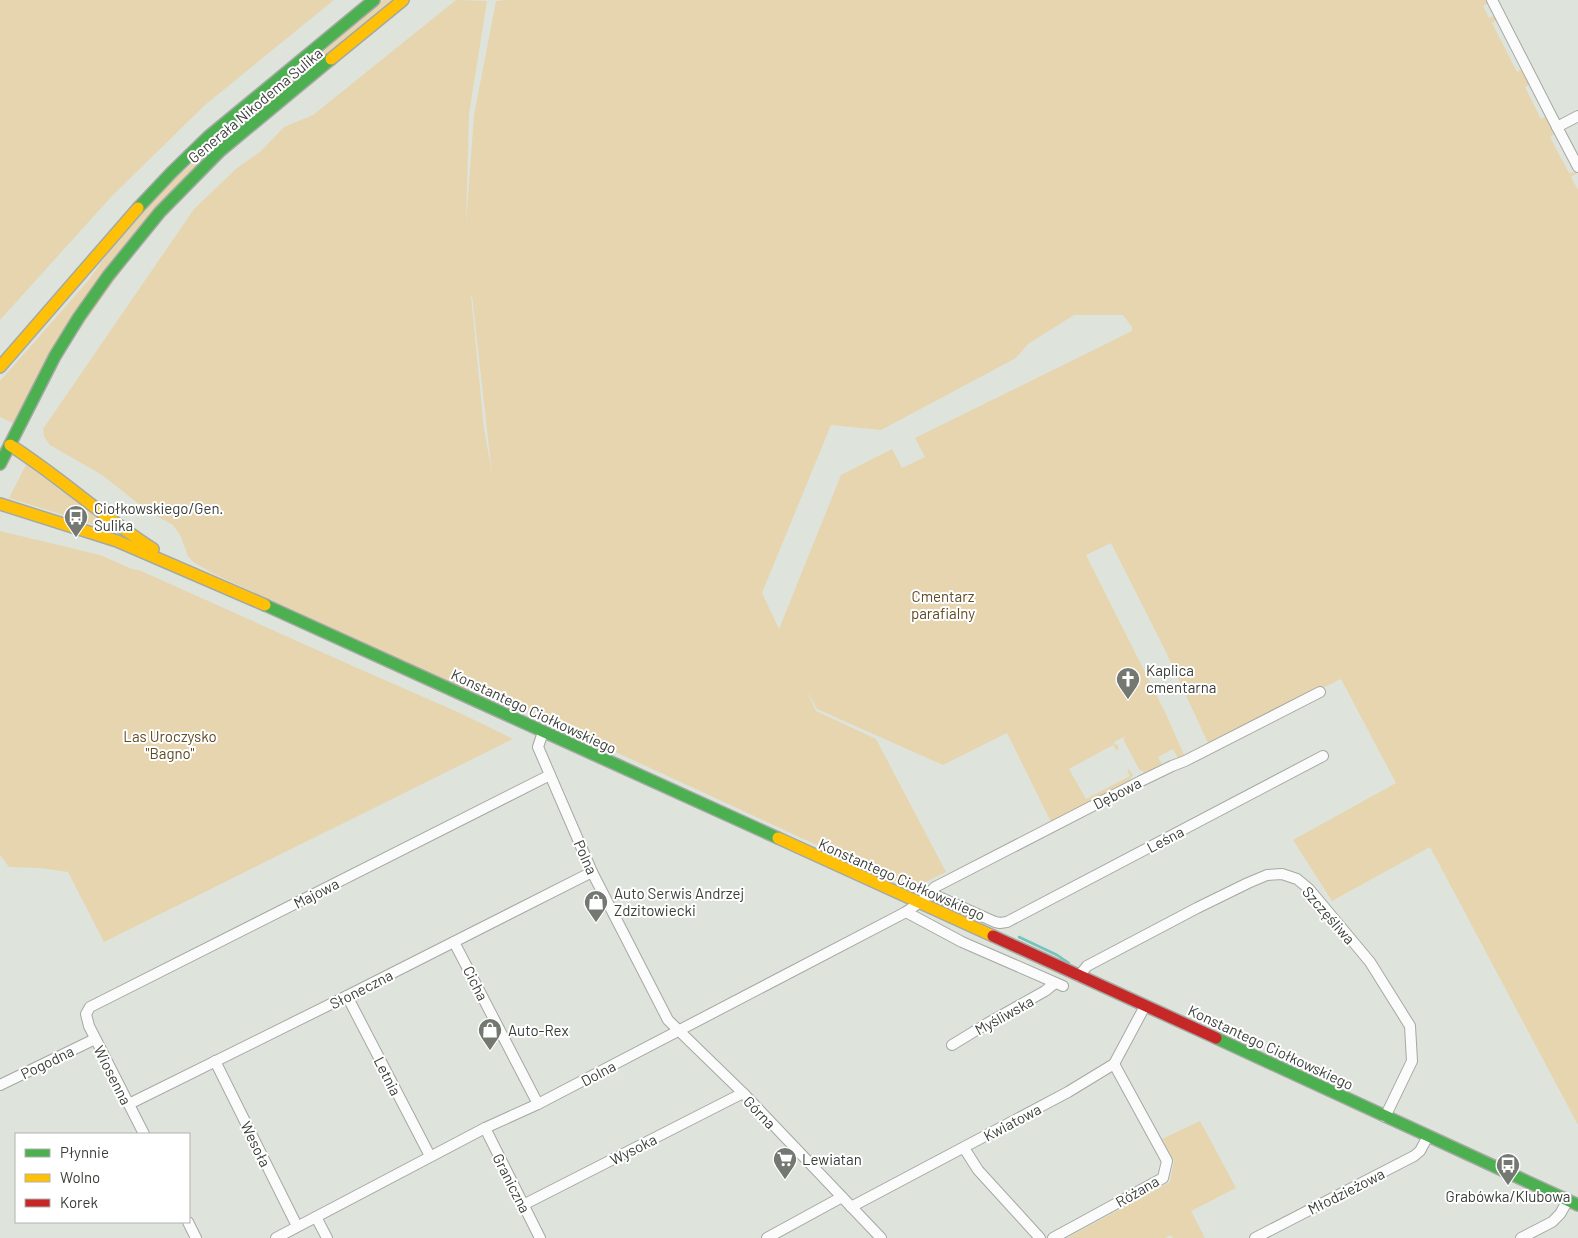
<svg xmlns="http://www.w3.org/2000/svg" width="1578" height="1238" font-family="Barlow,sans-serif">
<rect width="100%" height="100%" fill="#dee4dc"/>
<g fill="#e6d5af" fill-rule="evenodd">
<path d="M0,0H334L205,105L111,197L0,320Z"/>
<path d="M383,0H392L196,166L13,423L0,417V381L88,281L111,249L170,183Z"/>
<path d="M456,0L487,1L469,114L466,224L474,115L496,1L506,0H1488L1489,2L1483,6L1489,18L1495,15L1497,20L1492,23L1517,72L1522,69L1530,84L1525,87L1541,119L1547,116L1556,133L1550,137L1569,173L1576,172V174L1571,177L1578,190V1125L1430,847L1332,901L1293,840L1396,783L1341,679L1208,743L1165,650L1111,543L1086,555L1166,714L1184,755L1178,758L1173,749L1158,757L1162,764L1145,773L1141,770L1140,771L1123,739L1125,738L1124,737L1114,742L1115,745L1117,744L1119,749L1116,750L1113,745L1069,769L1086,799L1130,776L1127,770L1129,769L1133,775L1130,780L1051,822L1007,733L943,765L817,709L806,689L816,711L876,739L946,872L912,889L529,712L473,690H467L214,574L193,562L188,556L180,535L173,525L149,512L102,475L50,445L44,437L43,429L194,209L237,168L260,152L284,127L313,115ZM471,296H472L492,474L484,429ZM1074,315H1123L1132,327V331L915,438L925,457L902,468L892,449L841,475L779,629L762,593L831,425L881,430L1016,358L1028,344Z"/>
<path d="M26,465L128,539L95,525L9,498Z"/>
<path d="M0,531L100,555L132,569L139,570L355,667L460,713L513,739L104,942L68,872L40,868L9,867L0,855Z"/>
<path d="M1200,1121L1236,1188L1191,1211L1205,1238H1173L1171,1235L1165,1238H1067L1170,1182L1174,1161L1162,1139Z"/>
</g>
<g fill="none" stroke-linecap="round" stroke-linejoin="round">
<path stroke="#74c4bd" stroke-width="2.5" d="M1019,937L1057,955L1069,963"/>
<g stroke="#a4a9a3" stroke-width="12">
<g id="street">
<path d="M1492,0L1557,127"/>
<path d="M1578,116L1557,127L1578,167"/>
<path d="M543,732L538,747L592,872L668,1020L743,1093L881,1238"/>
<path d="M930,893L995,922L1000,923L1007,922L1323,756"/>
<path d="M906,912L962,942L1063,986"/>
<path d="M454,942L538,1104"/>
<path d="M1079,976L1087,966L1197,908L1248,883L1267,875L1282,874L1297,879L1309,889L1370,962L1410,1026L1412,1061L1385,1117"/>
<path d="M347,996L430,1156"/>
<path d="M952,1045L988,1023L1045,991L1055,983"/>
<path d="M215,1061L297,1226"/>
<path d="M0,1085L95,1039"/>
<path d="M129,1104L347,996L592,872"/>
<path d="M485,1128L540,1238"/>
<path d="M144,1134L89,1026L86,1014L90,1007L550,775"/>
<path d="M964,1148L978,1170L1040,1238"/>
<path d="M523,1205L743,1093"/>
<path d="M851,1207L1068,1092L1114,1064L1145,1006"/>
<path d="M316,1217L327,1238"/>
<path d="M188,1222L196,1238"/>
<path d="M276,1238L485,1128L538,1104L906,912L923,900L935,887L943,883L1141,781L1172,766L1185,761L1320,692"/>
<path d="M767,1238L842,1197"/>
<path d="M1053,1238L1163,1178L1167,1161L1114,1064"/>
<path d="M1255,1238L1414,1156L1420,1151L1428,1136"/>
<path d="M1521,1238L1552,1222L1560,1214L1568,1200"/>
</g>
</g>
<g stroke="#a4a9a3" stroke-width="14">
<g id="fast">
<path d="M138,208L171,173L208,137L374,0"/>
<path d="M0,464L55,356L79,317L108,276L160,212L220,151L331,59"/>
<path d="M265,605L778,838"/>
<path d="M1216,1038L1578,1205"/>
</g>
</g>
<g stroke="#a4a9a3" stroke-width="14">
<g id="slow">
<path d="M331,59L403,0"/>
<path d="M0,367L138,208"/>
<path d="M10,445C60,477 103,517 153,549"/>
<path d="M0,504L117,541L265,605"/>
<path d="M778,838L993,936"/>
</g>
</g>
<g stroke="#a4a9a3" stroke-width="14">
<path id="jam" d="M993,936L1216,1038"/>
</g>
<use href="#street" stroke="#fafbfa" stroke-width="10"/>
<use href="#fast" stroke="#4caf50" stroke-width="11"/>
<use href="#slow" stroke="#ffc107" stroke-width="11"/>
<use href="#jam" stroke="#c62828" stroke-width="11"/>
</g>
<defs>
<g id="bus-pin" transform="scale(1.25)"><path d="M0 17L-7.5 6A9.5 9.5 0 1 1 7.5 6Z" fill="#737871" stroke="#fff"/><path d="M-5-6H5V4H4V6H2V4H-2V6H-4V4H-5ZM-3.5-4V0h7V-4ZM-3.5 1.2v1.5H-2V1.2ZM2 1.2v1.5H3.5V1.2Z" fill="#fff"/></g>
<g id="church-pin" transform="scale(1.25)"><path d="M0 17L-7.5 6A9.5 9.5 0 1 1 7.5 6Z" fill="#737871" stroke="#fff"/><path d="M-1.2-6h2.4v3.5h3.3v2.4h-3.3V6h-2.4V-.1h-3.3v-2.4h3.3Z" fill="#fff"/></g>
<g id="shop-pin" transform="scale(1.25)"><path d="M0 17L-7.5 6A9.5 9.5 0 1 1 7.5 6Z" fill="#737871" stroke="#fff"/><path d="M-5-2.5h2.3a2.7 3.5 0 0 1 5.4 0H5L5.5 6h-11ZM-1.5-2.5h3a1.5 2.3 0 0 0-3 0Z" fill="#fff"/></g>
<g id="supermarket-pin" transform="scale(1.25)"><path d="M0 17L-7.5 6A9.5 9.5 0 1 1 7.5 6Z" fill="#737871" stroke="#fff"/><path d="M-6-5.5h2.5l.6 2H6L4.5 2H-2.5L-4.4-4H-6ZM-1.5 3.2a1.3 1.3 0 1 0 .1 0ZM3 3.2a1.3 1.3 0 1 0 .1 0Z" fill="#fff"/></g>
</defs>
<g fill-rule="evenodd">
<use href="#bus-pin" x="76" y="517"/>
<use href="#church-pin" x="1128" y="679"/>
<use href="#shop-pin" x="596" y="902"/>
<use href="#shop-pin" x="490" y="1030"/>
<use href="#supermarket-pin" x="785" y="1159"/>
<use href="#bus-pin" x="1508" y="1165"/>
</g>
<g text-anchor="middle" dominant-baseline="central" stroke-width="4" stroke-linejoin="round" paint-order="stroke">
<g font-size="15" fill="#3a3e38" stroke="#fff">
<text transform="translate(255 105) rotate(-40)">Generała Nikodema Sulika</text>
<text transform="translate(534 711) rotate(25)">Konstantego Ciołkowskiego</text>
<text transform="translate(1117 793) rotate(-27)">Dębowa</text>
<text transform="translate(1165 839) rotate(-28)">Leśna</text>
<text transform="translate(586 857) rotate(66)">Polna</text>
<text transform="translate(902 879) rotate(24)">Konstantego Ciołkowskiego</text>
<text transform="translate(316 893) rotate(-27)">Majowa</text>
<text transform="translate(1329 915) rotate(49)">Szczęśliwa</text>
<text transform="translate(476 983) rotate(63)">Cicha</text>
<text transform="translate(361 989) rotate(-27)">Słoneczna</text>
<text transform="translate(1004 1015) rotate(-29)">Myśliwska</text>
<text transform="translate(1271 1047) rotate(25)">Konstantego Ciołkowskiego</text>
<text transform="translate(47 1062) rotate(-26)">Pogodna</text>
<text transform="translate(598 1073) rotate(-28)">Dolna</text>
<text transform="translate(113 1075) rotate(63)">Wiosenna</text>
<text transform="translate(388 1076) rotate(63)">Letnia</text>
<text transform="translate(760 1112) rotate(46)">Górna</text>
<text transform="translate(1012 1122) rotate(-28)">Kwiatowa</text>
<text transform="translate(256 1144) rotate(64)">Wesoła</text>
<text transform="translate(633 1149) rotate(-27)">Wysoka</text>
<text transform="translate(512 1183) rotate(63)">Graniczna</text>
<text transform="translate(1137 1191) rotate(-30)">Różana</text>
<text transform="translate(1346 1191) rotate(-27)">Młodzieżowa</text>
</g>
<g font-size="15" fill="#3a3e38" stroke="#fff" text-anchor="start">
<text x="94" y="508">Ciołkowskiego/Gen.<tspan x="94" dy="17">Sulika</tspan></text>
<text x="1146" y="670">Kaplica<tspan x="1146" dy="17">cmentarna</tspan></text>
<text x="614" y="893">Auto Serwis Andrzej<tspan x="614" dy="17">Zdzitowiecki</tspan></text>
<text x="508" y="1030">Auto-Rex</text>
<text x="802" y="1159">Lewiatan</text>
<text x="1508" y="1196" text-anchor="middle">Grabówka/Klubowa</text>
</g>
<g font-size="15" fill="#604b23" stroke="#fff">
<text x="943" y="596">Cmentarz<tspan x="943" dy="17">parafialny</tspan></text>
<text x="170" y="736">Las Uroczysko<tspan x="170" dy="17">"Bagno"</tspan></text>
</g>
</g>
<rect x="15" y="1133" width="175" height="90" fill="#ffffff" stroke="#b0b2af"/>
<rect x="25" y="1149" width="25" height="8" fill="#4caf50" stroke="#b0b2af"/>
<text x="60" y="1158" font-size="15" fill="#3a3e38">Płynnie</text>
<rect x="25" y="1174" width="25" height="8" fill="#ffc107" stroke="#b0b2af"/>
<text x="60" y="1183" font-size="15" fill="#3a3e38">Wolno</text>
<rect x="25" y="1199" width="25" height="8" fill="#c62828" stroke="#b0b2af"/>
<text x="60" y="1208" font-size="15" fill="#3a3e38">Korek</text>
</svg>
